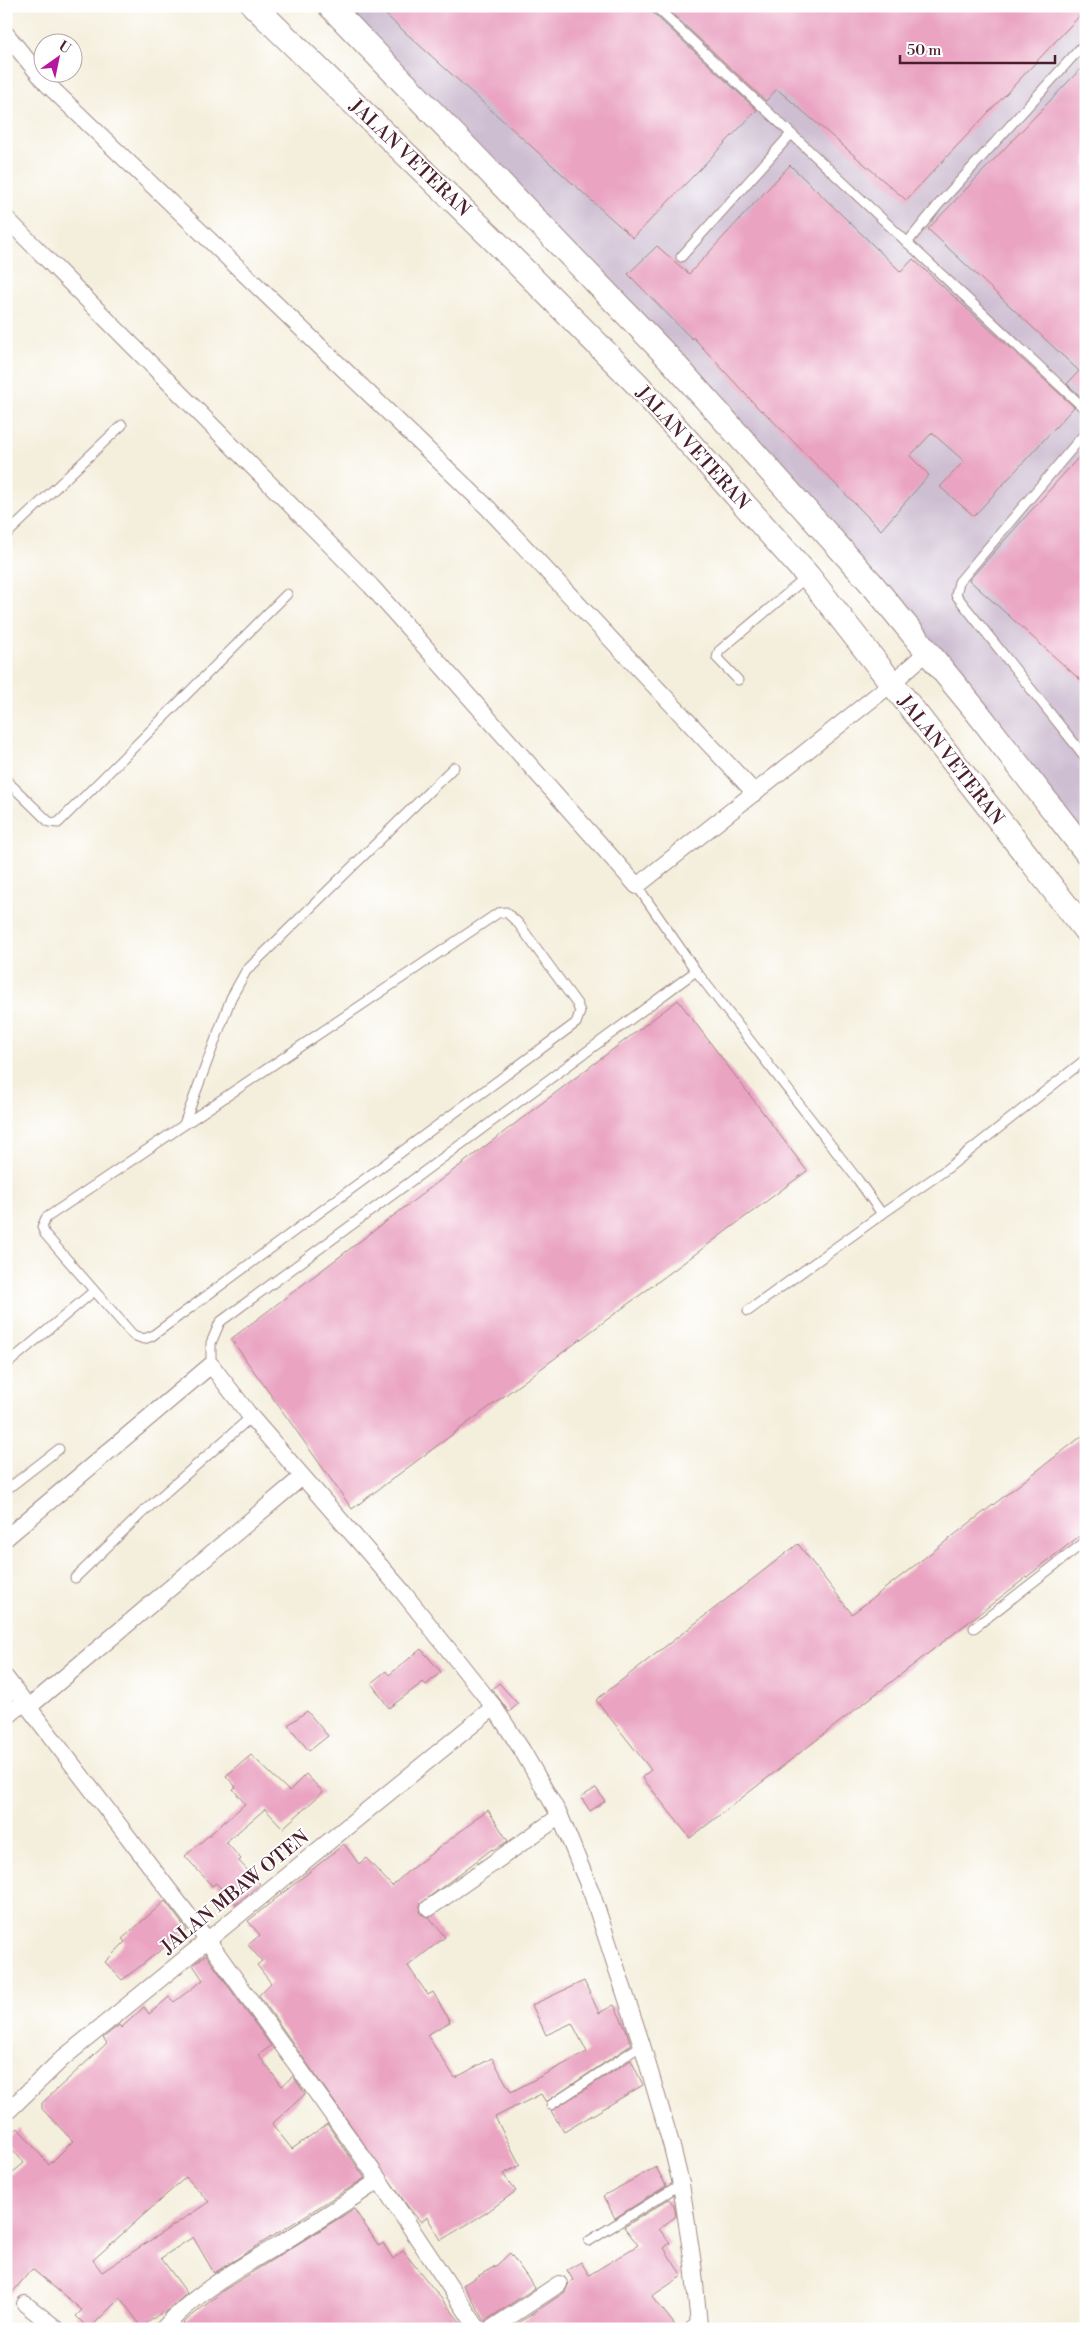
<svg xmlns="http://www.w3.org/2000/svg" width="1092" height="2335" font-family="'Libre Bodoni',serif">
<rect width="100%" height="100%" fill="#fff"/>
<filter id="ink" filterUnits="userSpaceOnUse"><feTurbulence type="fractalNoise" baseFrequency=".02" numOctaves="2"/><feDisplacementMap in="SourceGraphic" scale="10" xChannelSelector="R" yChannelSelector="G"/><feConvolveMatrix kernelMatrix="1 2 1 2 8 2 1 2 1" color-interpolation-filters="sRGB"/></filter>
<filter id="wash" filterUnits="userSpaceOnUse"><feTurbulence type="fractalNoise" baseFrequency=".0096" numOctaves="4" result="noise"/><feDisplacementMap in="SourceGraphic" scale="20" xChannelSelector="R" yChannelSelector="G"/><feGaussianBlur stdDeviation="1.12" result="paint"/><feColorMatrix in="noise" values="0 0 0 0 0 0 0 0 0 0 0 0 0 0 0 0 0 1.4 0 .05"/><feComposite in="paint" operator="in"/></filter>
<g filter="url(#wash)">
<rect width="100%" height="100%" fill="#f4efdd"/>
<path fill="#cebed2" d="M330,6H1086V851L927,652Z"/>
<g id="blocks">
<g fill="#eaa4c2" fill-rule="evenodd">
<path d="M376,6H649L651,11L757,110L633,238Z"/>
<path d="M664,6H1086V9L906,200L777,89L766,101Z"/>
<path d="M1086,63V394L1082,398L1067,384L1079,371L928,229Z"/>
<path d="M790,165L901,272L913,259L1074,407L974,516L940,487L964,461L932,433L910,456L929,475L881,530L762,410L761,411L693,337L692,339L628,274L657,246L689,274Z"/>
<path d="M1086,449V685L969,580Z"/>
<path d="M678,1000L807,1171L352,1509L231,1339Z"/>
<path d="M1086,1433V1531L690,1838L642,1777L651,1770L596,1700L798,1544L852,1614Z"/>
<path d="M421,1649L441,1672L426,1685L423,1682L389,1708L371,1683L386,1671L389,1675Z"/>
<path d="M499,1683L518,1704L509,1712L492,1689Z"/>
<path d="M307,1711L328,1736L309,1751L288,1725Z"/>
<path d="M251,1755L289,1791L306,1774L323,1792L283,1828L265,1809L226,1842L241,1859L239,1861L260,1884L236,1904L216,1883L212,1886L185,1856L245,1804L233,1789L236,1787L226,1776Z"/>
<path d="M596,1788L605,1801L590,1811L581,1797Z"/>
<path d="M488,1810L508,1841L493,1850L492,1849L420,1904L421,1914L430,1918L445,1937L408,1966L428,1995L433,1992L450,2022L427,2035L455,2078L492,2058L511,2092L587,2052L572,2023L546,2035L532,2005L584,1981L599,2013L614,2005L626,2029L631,2045L546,2102L541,2094L495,2117L520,2165L503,2174L516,2191L486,2213L441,2240L427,2217L421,2222L409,2208L259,1995L271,1983L257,1965L262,1961L248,1945L260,1935L248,1921L344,1844L359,1864L366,1858L392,1886L407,1872L474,1821L473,1820Z"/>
<path d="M165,1901L187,1930L122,1980L105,1962L125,1942L122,1939Z"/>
<path d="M206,1955L271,2046L258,2055L282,2086L293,2076L305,2094L272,2124L292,2149L327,2124L365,2178L214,2273L193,2237L161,2258L187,2293L164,2314L162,2312L142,2327L120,2298L89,2329L76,2316L82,2310L32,2269L6,2300V2178L24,2163L6,2142V2138L18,2128L49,2165L73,2141L42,2109V2103L107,2043L103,2038L119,2025L121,2028L144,2007L149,2014L169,1997L174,2002L203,1980L193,1965ZM186,2177L209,2202L102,2272L93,2260Z"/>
<path d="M631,2060L643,2085L564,2132L551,2111Z"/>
<path d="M656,2167L666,2186L615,2218L603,2196Z"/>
<path d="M669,2199L674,2206L676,2216L659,2229L670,2243L664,2248L682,2276L652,2296L678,2329H510L565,2292L569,2283L573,2280L567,2270L581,2262L589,2275L638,2245L624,2227Z"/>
<path d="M354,2209L379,2246L383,2243L393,2259L403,2251L466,2329H188L183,2323L224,2290Z"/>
<path d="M510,2253L535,2288L485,2321L463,2285L497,2265Z"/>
</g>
</g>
</g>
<g filter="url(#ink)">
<use href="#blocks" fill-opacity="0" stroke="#9f8784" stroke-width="1"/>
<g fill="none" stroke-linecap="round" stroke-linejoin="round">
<g stroke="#9f8784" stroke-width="11">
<g id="lane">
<path d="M655,6L1086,410"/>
<path d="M907,243L939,204L1086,42"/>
<path d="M681,257L791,134"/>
<path d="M1086,432L959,582L956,595L1086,758"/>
<path d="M6,535L122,425"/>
<path d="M738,680L717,658L719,651L808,576"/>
<path d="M6,780L49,822L58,823L287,594"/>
<path d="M637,886L696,971"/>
<path d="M506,912L518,923L577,1004L580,1012L576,1023L152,1336L144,1339L133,1335L45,1234L42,1227L46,1218L498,913Z"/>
<path d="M184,1124L231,998L246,971L454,767"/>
<path d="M748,1311L882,1214"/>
<path d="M6,1365L94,1291"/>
<path d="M211,1365V1343L220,1322L696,971L858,1180L882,1214L944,1171L1086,1059"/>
<path d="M6,1490L59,1449"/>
<path d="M75,1578L142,1513L251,1417"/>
<path d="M974,1628L1086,1541"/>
<path d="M551,2105L642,2045"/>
<path d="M589,2241L681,2184"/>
</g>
</g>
<g stroke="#9f8784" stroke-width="18">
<g id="street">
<path d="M6,34L46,83L488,508L755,793"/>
<path d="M6,218L371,586L637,886L891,684L927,652"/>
<path d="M6,1538L211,1365L251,1417L402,1591L494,1707L522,1750L560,1816L592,1894L642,2045L672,2147L681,2184L693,2264L699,2325L693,2329"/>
<path d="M6,1678L208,1941L379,2180L478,2329"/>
<path d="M29,1707L302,1477"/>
<path d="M6,1718L25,1701"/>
<path d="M429,1908L560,1816"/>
<path d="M6,2113L63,2058L494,1707"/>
<path d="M25,2304L57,2329"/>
<path d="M163,2329C195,2293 239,2268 280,2244C314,2223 347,2202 379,2180"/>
<path d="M491,2329L559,2284"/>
</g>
</g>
<g stroke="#9f8784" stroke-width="26">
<g id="secondary">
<path d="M254,6L498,244L637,384L808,576L1086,931"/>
<path d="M330,6L668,357L871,583L977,712L1086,852"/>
</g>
</g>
<use href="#lane" stroke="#fff" stroke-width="9"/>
<use href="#street" stroke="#fff" stroke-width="16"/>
<use href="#secondary" stroke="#fff" stroke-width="24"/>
</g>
</g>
<g text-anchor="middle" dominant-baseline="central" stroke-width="4" stroke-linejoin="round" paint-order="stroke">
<g font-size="19" fill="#4a1f2b" stroke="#fff">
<text transform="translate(410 158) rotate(44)">JALAN VETERAN</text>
<text transform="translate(693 448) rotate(48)">JALAN VETERAN</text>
<text transform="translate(951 760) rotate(52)">JALAN VETERAN</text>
<text transform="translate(235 1892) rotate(-39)">JALAN MBAW OTEN</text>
</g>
</g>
<rect width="1092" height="2335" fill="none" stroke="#fff" stroke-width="25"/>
<g transform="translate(58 58) rotate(33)"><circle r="24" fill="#ffffff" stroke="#b7a5aa"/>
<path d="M0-4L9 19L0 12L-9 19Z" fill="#b5179e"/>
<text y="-8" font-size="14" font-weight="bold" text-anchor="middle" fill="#4a1f2b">U</text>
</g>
<path d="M900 55v8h155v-8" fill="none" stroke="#4a1f2b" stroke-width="2.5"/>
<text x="907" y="55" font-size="15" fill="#4a1f2b" stroke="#ffffff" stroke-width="4" paint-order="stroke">50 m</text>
</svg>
